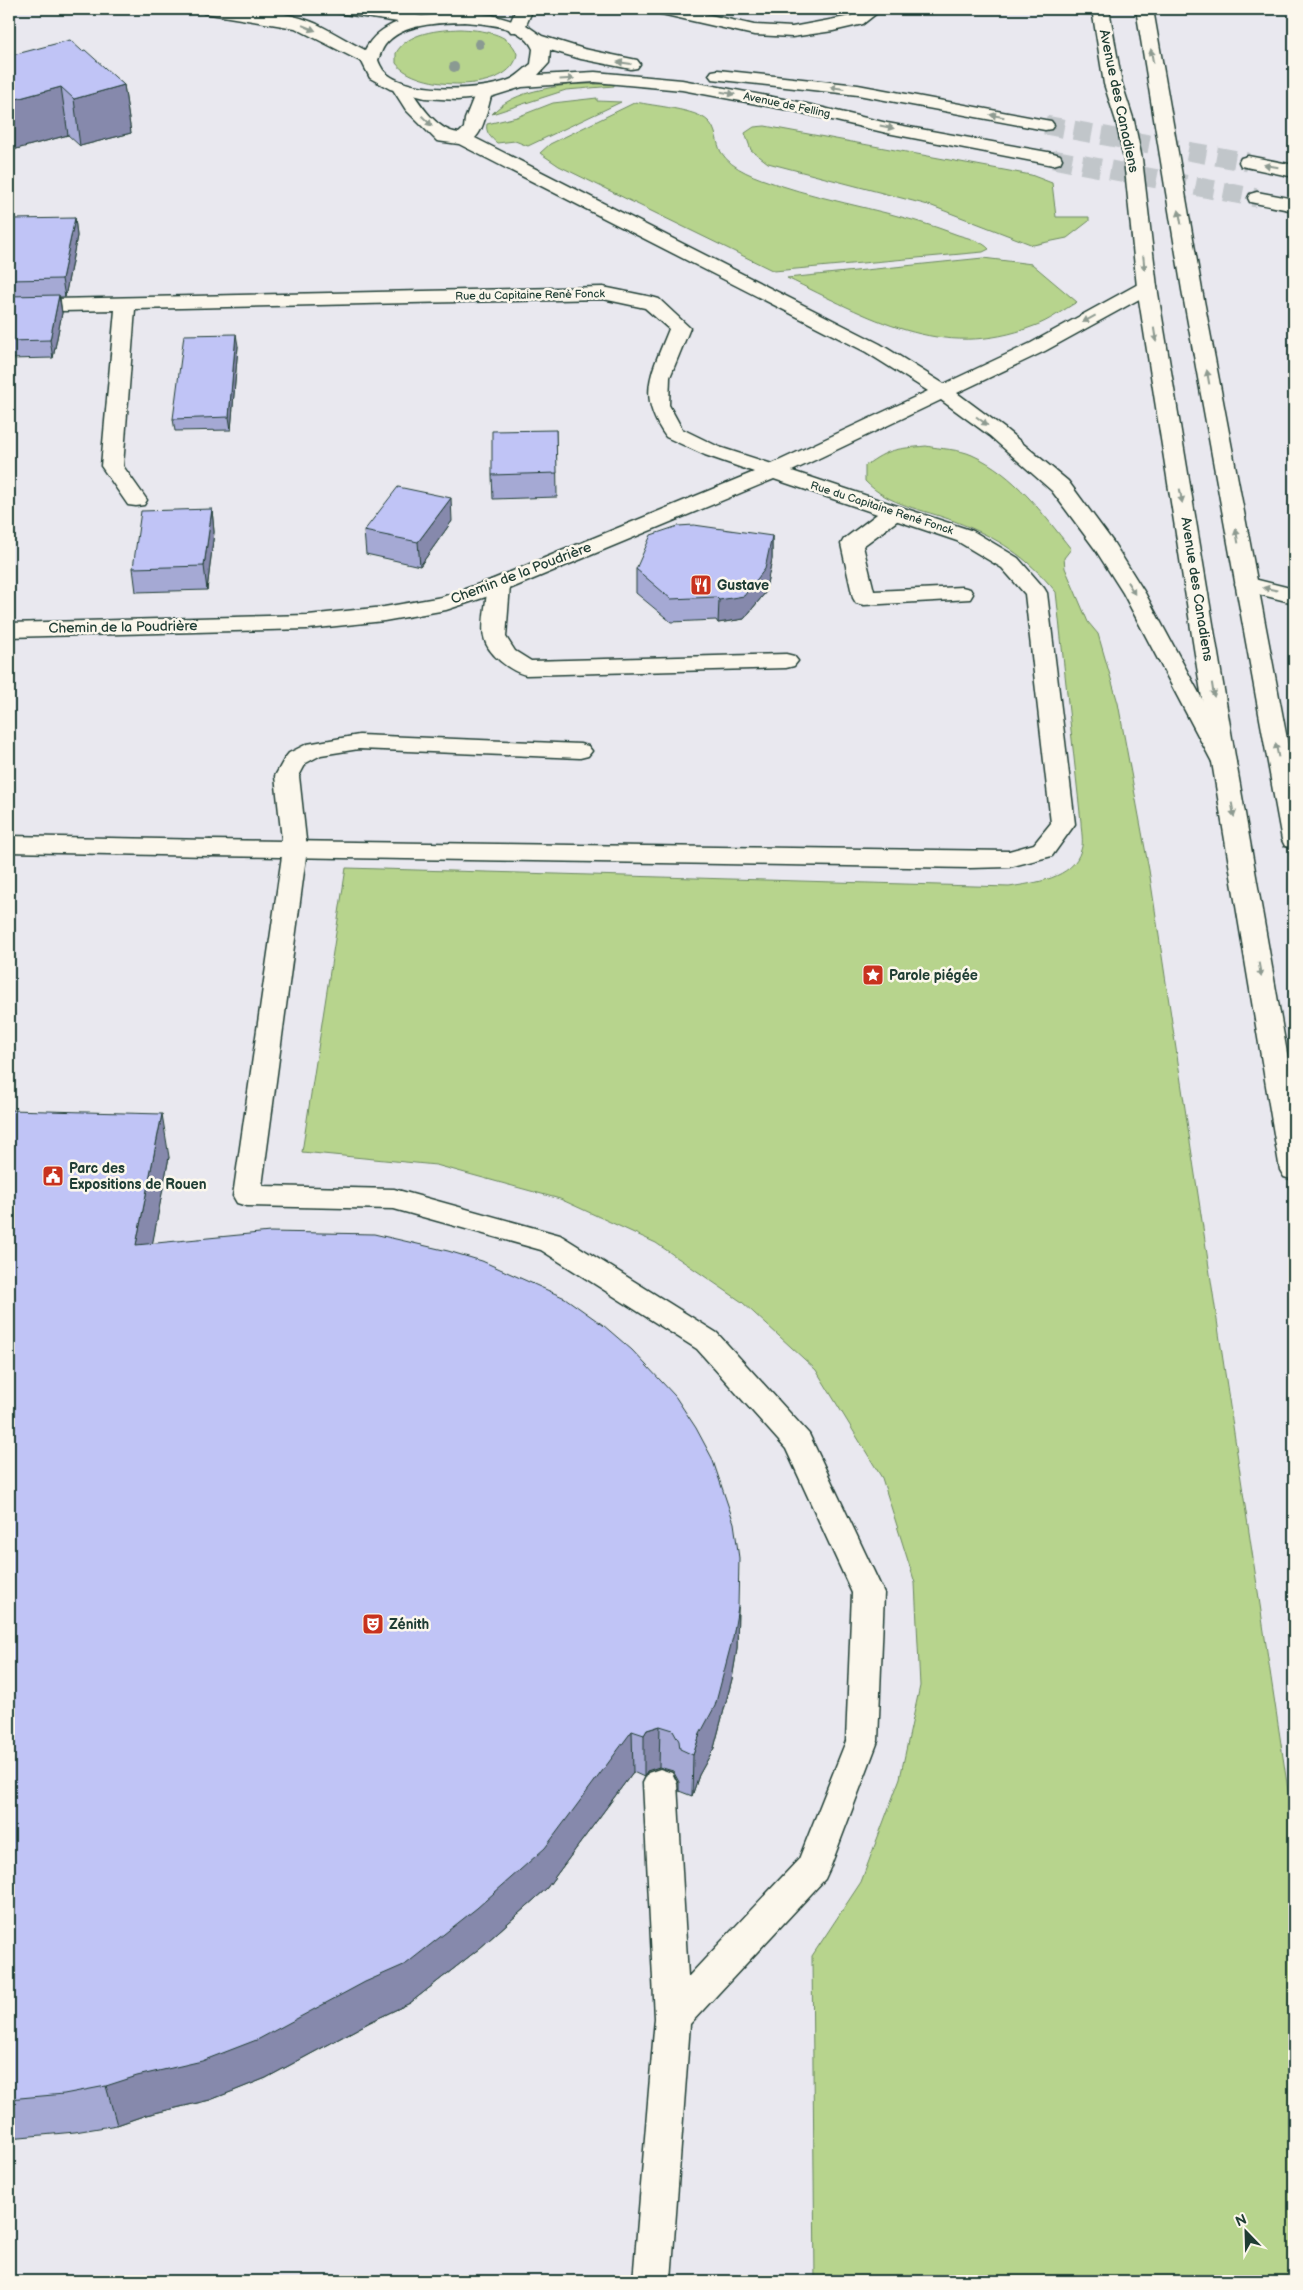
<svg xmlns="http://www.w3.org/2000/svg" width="1303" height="2290" font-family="'Balsamiq Sans',sans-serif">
<rect width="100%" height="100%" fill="#e9e8ef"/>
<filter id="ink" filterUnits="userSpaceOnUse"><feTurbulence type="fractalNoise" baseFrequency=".02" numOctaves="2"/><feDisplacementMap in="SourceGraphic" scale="10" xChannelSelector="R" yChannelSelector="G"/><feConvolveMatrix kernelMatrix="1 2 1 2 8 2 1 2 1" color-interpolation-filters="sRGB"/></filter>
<g filter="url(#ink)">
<g fill="#b7d48d" stroke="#6b8860">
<path d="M460,29C480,30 510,32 517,54C512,94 415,91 396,63V53C408,32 438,30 460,29Z"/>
<path d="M572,84H614V86L566,90L492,114C512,92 544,89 572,84Z"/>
<path d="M597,98V101L621,102L528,146L515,141L497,143C491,138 485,132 487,124L517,117L553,103Z"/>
<path d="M636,102C653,106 696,109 708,121C717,129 716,143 721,152C732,170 758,178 776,184C836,204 899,212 958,235C968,238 982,241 989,249L983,252L774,271L559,166L540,153L550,144Z"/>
<path d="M765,126L1031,175L1052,183L1056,217H1089V221L1067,238L1033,245L932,206L768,163L751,150L745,133L754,127Z"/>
<path d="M983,258L1032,264L1077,302C1063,310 1049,321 1034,326C940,362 869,317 787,278Z"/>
<path d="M926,446C940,449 959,449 972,455C1015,474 1043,514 1071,549L1064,558L1065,568L1088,622L1098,634L1118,703L1149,870L1294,1830V2281H815L812,1956L861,1882L900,1778L920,1686L915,1583L882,1478L816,1370L742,1302L656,1243L560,1199L436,1165L302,1152L346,868L1009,887C1034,883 1073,879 1081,850C1084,842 1081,830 1081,822L1056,592C1026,556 999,538 954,521C923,509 889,506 865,481V466C889,448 897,449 926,446Z"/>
</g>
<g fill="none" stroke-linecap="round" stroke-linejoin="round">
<g stroke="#c1c6ca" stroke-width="19" stroke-dasharray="19 10" stroke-linecap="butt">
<path d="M1045,125L1248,162"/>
<path d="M1053,159L1257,198"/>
</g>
<g stroke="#1f3d34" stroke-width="3">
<g id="service">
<path d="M465,9H485L470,21H458L455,17Z"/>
<path d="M516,9H533L523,32H511L508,28Z"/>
<path d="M654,9H684L754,25L792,27L851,16L862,9H882L863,24L833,31L792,37L754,35L657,13Z"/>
<path d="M893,506L901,508L904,513L901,518L863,546L874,591L962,587L970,589L973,594L970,599L864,605L856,603L853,598L841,544L844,539L885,508Z"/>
<path d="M499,578L507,580L510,585L506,637L515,651L531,661L786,654L794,656L798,661L794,666L786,668L526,675C510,671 487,654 484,637C481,626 487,597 488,585L491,580Z"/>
<path d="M359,735L580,744L588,746L592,751L588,756L580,758L359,749L321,755L306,763L299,776L307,849L304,855L295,857L286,855L283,849L275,776L285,758L289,753L307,744Z"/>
<path d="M9,836L210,840L219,842L222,848L219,854L210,856L9,852Z"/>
</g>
</g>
<g stroke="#1f3d34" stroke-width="3">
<path id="pedestrian" d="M295,841L304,843L307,849L262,1186L394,1189L560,1235L717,1333L809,1434L884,1593L878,1741L830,1868L825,1879L690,2024L671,2281H633L655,2018L643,1783L648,1773L660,1769L672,1773L677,1783L688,1977L799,1859L846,1741L852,1593L786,1449L697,1349L541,1250L394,1209L247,1206L237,1203L233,1196L283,849L286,843Z"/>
</g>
<g stroke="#1f3d34" stroke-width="3">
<g id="minor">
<path d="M401,83L407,84C419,102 436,131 459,133L464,128L465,119L477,89H489L492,93C488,106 484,130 475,138L880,344L944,384L1031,343L1140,283L1147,281L1154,283L1157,287L1154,291L1045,351L957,393L1004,428L1068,481L1113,542L1145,593L1236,762L1232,767L1224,769L1216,767L1212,762L1123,593L1095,549L1052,491L990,436L941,400L792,471L973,531L1018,558L1044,588L1047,593L1075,824L1052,856L1009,867L970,868L210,856L201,854L198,848L201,842L210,840L1009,851L1034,844L1051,823L1025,594L1002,568L957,541L774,479L507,590L446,610L384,621L308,629L9,637V623L308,615L384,607L442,597L491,580L754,472L705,455L666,437C636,395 652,372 669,329L645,308L603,299L135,309L123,466L147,500L144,505L136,506L128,505L101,466L115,310L9,312V300L603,287L652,297L659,299L690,328L670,377L669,405L682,429L719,447L772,464L928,391L866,352L459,144L437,141L406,110L392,88L395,84Z"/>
<path d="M1246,577L1294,589V603L1238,589L1235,584L1238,579Z"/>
</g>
</g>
<g stroke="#1f3d34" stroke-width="3">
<g id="tertiary">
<path d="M201,9C239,7 282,9 317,24C333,32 349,42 365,50C372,36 383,28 398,22L344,14L338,13L336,9H378L422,16L464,12L492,15L526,25L542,36L584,49L637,60L640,64L637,68L631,69L581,59L550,50L549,63L538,75L595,72L682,80L794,101L887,123L1053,153L1060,155L1062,159L1060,163L1053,165L887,133L794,111L682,90L595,82L522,87L490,97L457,100L425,98L390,89L370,78L362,62L295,28L210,14L204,13ZM464,22C486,24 522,25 533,49L531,64C524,69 517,77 509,80C482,91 404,95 383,70C381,67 379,63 378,60C380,55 382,49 385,45C402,23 439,23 464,22Z"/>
<path d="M718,70L858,85L1045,120L1051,121L1054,125L1051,129L1045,130L858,95L712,79L709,75L712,71Z"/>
<path d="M1248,156L1294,165V177L1241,166L1239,162L1241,158Z"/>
<path d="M1257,192L1294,199V211L1250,202L1248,198L1250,194Z"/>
</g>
</g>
<g stroke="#1f3d34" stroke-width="3">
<g id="secondary">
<path d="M1092,9H1109L1122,84L1134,121L1142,159L1157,287L1236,762L1294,1093V1180L1284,1177L1280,1170L1212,762L1137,287L1124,159L1116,121L1104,84Z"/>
<path d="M1136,9H1153L1202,290L1294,776V848L1285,846L1282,840L1182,290Z"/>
</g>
</g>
<use href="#service" fill="#fbf7ec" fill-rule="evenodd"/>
<use href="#pedestrian" fill="#fbf7ec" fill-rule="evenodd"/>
<use href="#minor" fill="#fbf7ec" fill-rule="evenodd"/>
<use href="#tertiary" fill="#fbf7ec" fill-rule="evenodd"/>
<use href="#secondary" fill="#fbf7ec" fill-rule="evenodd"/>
</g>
<g fill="#8a9a92">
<circle cx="479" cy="44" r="5"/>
<circle cx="454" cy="67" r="5"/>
</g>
<g fill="#a5a9d4" stroke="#1f3d34">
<path d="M733,9H790V10Z"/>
<path d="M82,51L124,85L131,133L80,146L68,135L9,151V56Z"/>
<path d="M75,218L77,236L65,297H60L62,313L53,358L9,359V234Z"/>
<path d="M238,346L231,430L175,431L173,419Z"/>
<path d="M556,430L557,497L493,499L492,475Z"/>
<path d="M212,509L214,532L207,590L136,592L133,568Z"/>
<path d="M452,521L420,566L366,554L364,531Z"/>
<path d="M772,536V559L765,593L744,619L718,623L716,620L671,622L636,593V569Z"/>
<path d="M9,1110L169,1157L152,1244L738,1607L737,1649L732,1679L714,1748L699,1775L692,1796L679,1791V1782L673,1771L659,1767L647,1771L644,1777L633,1772L546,1889L480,1948L410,2003L370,2022L266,2078L210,2100L146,2115L117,2125L75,2132L9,2138Z"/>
</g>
<g fill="#8689ac" stroke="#1f3d34">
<path d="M124,85L131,133L80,146L74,99Z"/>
<path d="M61,87L68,135L9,151V101Z"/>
<path d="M75,218L77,236L65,297L62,279Z"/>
<path d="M59,295L62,313L53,358L50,340Z"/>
<path d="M236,334L238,346L231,430L229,417Z"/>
<path d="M451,498L452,521L420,566L418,542Z"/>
<path d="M212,509L214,532L207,590L204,566Z"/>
<path d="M772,536V559L765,593L744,619L718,623L719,600Z"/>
<path d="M162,1114L169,1157L144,1288L136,1245Z"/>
<path d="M738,1607L737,1649L732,1679L714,1748L699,1775L692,1796L693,1755L700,1734Z"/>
<path d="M660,1726L659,1767L647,1771L644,1777V1735L647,1730Z"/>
<path d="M632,1731L633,1772L546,1889L480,1948L410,2003L370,2022L266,2078L236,2090L210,2100L146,2115L117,2125L106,2086Z"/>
</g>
<g fill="#c0c4f6" stroke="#1f3d34">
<path d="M70,40L82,51L85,50L124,85L74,99L61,87L9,101V56Z"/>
<path d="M75,218L62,279L9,280V234L13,219Z"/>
<path d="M59,295L50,340L9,341V296Z"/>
<path d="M236,334L229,417L173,419L184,335Z"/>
<path d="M556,430L557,473L492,475V431Z"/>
<path d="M398,487L451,498L418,542L364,531Z"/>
<path d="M212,509L204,566L133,568L141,511Z"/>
<path d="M694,525L772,536L765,569L744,596L719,600L716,597L671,599L636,569L651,535L678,526Z"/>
<path d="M9,1110L162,1114L136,1245L270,1232L374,1234L448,1251L482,1261L565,1298L603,1325L632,1350L675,1396L696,1428L712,1458L734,1523L739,1558L738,1607L733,1637L715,1706L700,1734L693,1755L680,1749L679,1741L673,1730L660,1726L647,1730L644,1735L632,1731L545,1848L477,1908L406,1964L365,1982L259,2039L202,2061L137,2076L106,2086L64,2094L9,2099Z"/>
</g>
<defs><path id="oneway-solid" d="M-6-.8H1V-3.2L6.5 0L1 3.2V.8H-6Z" transform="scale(1.25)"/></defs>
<g fill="#8d9a90">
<use href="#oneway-solid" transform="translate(309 28) rotate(22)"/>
<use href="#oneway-solid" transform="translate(1152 56) rotate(-100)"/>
<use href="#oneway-solid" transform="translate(624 63) rotate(-173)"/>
<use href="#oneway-solid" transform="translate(567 79) rotate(-4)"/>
<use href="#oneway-solid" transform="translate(837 88) rotate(-173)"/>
<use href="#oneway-solid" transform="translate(728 93) rotate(10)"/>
<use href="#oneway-solid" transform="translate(997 116) rotate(-170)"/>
<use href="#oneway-solid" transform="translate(427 121) rotate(44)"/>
<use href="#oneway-solid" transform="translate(887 127) rotate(12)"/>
<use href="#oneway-solid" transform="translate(1271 166) rotate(-170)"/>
<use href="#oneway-solid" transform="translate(1180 217) rotate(-100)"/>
<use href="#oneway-solid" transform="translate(1144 263) rotate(84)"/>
<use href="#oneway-solid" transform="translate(1089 319) rotate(152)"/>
<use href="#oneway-solid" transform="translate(1155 335) rotate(81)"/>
<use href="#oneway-solid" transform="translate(1208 377) rotate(-100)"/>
<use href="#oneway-solid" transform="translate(982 421) rotate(37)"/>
<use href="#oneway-solid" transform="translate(1181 496) rotate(80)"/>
<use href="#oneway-solid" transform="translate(1237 536) rotate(-100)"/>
<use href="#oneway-solid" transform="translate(1131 588) rotate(58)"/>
<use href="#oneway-solid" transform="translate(1270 589) rotate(-168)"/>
<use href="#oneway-solid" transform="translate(1213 690) rotate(81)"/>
<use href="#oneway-solid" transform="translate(1277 750) rotate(-101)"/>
<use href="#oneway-solid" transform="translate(1233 810) rotate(80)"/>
<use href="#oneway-solid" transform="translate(1260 970) rotate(80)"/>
</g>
</g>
<defs>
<g id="restaurant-square" transform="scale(1.125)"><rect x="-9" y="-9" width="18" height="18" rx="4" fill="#c8321e" stroke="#fbf7ec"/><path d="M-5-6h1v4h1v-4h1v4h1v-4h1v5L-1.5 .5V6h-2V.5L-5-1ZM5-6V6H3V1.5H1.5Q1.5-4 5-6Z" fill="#fff"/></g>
<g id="sight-square" transform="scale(1.125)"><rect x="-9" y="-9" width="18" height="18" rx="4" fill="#c8321e" stroke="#fbf7ec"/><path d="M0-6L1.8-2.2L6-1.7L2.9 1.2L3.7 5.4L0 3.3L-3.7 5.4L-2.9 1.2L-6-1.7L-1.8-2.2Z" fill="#fff"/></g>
<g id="civic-square" transform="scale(1.125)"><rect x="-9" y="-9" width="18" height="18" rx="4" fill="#c8321e" stroke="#fbf7ec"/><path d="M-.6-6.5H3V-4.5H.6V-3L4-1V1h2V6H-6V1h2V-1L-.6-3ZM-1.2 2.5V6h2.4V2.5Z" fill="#fff"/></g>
<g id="theatre-square" transform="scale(1.125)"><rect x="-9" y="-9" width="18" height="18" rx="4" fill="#c8321e" stroke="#fbf7ec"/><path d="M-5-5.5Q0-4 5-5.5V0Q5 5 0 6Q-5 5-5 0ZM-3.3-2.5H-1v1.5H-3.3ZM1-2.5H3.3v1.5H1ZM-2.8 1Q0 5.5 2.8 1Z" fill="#fff"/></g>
</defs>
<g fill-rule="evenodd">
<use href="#restaurant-square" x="701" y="585"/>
<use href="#sight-square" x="873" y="975"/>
<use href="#civic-square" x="53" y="1176"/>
<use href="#theatre-square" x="373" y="1624"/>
</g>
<g text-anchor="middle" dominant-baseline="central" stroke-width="5" stroke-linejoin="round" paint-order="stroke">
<g font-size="11" fill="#1f3d34" stroke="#fbf7ec">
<text transform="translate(787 105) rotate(12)">Avenue de Felling</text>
<text transform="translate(530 295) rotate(-1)">Rue du Capitaine René Fonck</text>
<text transform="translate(882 508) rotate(18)">Rue du Capitaine René Fonck</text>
</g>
<g font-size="14" fill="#1f3d34" stroke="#fbf7ec">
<text transform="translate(1119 101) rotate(78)">Avenue des Canadiens</text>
<text transform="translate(521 573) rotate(-21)">Chemin de la Poudrière</text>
<text transform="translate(1197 589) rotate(81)">Avenue des Canadiens</text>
<text transform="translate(123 627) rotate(-1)">Chemin de la Poudrière</text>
</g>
<g font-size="14" font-weight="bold" fill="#1f3d34" stroke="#fbf7ec" text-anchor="start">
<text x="717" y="585">Gustave</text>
<text x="889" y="975">Parole piégée</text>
<text x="69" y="1168">Parc des<tspan x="69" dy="16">Expositions de Rouen</tspan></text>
<text x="389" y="1624">Zénith</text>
</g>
</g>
<rect width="1303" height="2290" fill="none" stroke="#fbf7ec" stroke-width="30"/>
<rect x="15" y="15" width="1273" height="2260" fill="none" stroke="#1f3d34" stroke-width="2" filter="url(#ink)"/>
<g transform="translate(1246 2232) rotate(337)" stroke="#fbf7ec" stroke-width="4" paint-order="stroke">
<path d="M0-4L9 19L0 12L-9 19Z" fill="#1f3d34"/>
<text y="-8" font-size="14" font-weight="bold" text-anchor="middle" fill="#1f3d34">N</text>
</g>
</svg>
